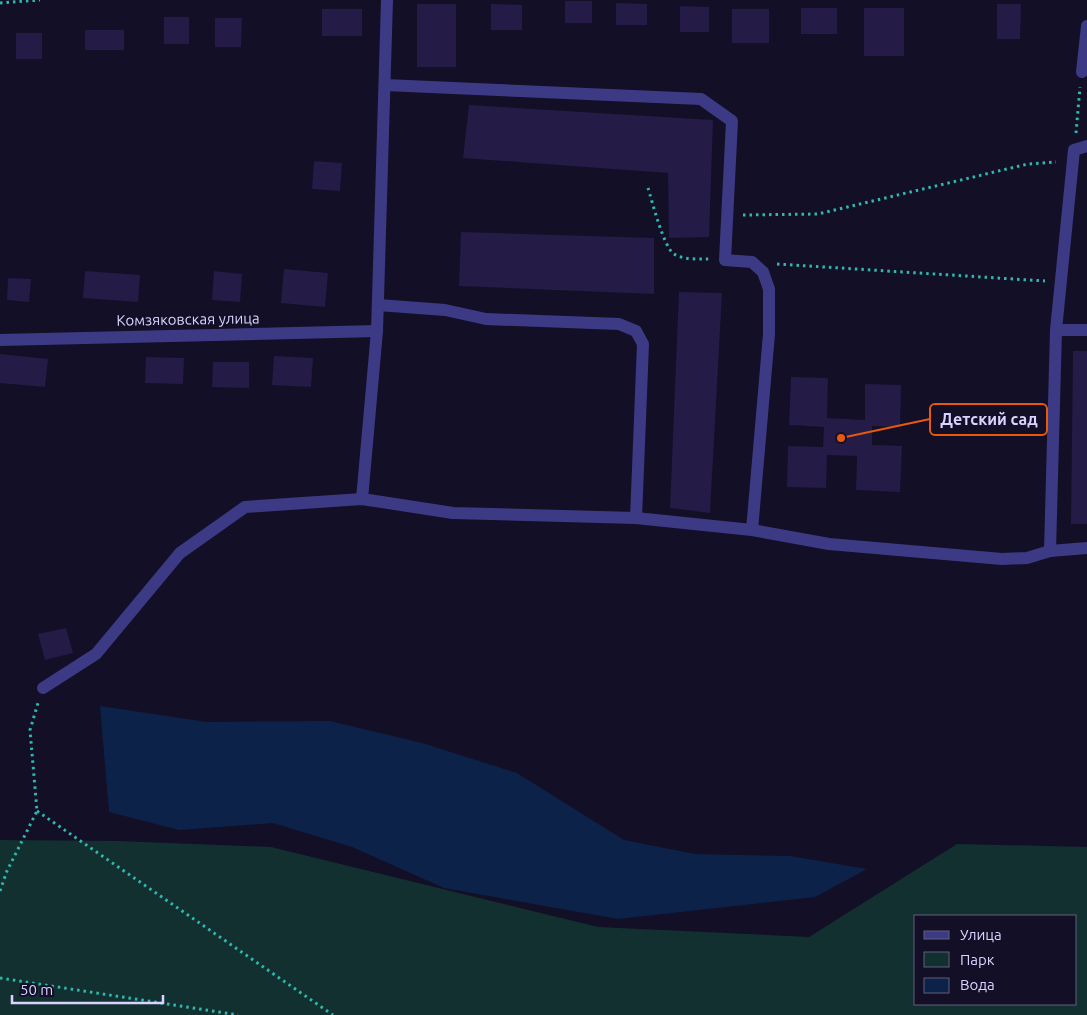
<svg xmlns="http://www.w3.org/2000/svg" width="1087" height="1015" font-family="Ubuntu,sans-serif">
<rect width="100%" height="100%" fill="#130f26"/>
<path fill="#12302f" fill-rule="evenodd" d="M0,840L119,841L271,847L598,927L809,937L957,844L1087,847V1015H0ZM916,916H1076V1004H916Z"/>
<path fill="#0c2248" d="M100,706L207,722L330,721L422,743L517,773L624,840L695,854L790,856L867,869L815,897L618,919L444,888L352,847L273,823L179,830L109,812Z"/>
<g fill="#241b47">
<rect x="565" y="1" width="27" height="22"/>
<path d="M616,3L647,4V25H616Z"/>
<rect x="417" y="4" width="39" height="63"/>
<path d="M491,4L522,5V30H491Z"/>
<path d="M997,4H1021L1020,39H997Z"/>
<path d="M680,6L709,7V32H680Z"/>
<rect x="801" y="8" width="36" height="26"/>
<rect x="864" y="8" width="40" height="48"/>
<rect x="322" y="9" width="40" height="27"/>
<rect x="732" y="9" width="37" height="34"/>
<rect x="164" y="17" width="25" height="27"/>
<path d="M215,18H242L241,47H215Z"/>
<rect x="85" y="30" width="39" height="20"/>
<rect x="16" y="33" width="26" height="26"/>
<path d="M469,105L713,120L709,237L669,238L668,173L463,158Z"/>
<path d="M314,161L342,163L340,191L312,189Z"/>
<path d="M461,232L654,238V294L459,286Z"/>
<path d="M284,269L328,273L325,307L281,303Z"/>
<path d="M85,271L140,275L138,302L83,298Z"/>
<path d="M214,271L242,274L240,302L212,300Z"/>
<path d="M8,278L31,279L29,302L7,300Z"/>
<path d="M679,292L722,293L710,513L670,508Z"/>
<path d="M1073,351H1087V524H1071Z"/>
<path d="M0,354L48,359L45,387L0,383Z"/>
<path d="M274,356L313,358L311,387L272,385Z"/>
<path d="M146,357L184,358L183,384L145,383Z"/>
<path d="M213,362H249V388L212,387Z"/>
<path d="M791,377L828,378L827,418L865,420V384L901,385L900,427L872,426V445L902,446L900,492L856,490L857,456L827,455L826,488L787,487L788,446L823,447L824,427L789,425Z"/>
<path d="M66,628L73,653L45,660L38,634Z"/>
</g>
<g fill="none" stroke-linecap="round" stroke-linejoin="round">
<g stroke="#2fb8b0" stroke-width="3" stroke-dasharray="2.5 4" stroke-linecap="butt">
<path d="M0,3L40,0"/>
<path d="M1076,133L1080,87"/>
<path d="M648,188C652,201 664,248 674,254C684,260 698,259 709,259"/>
<path d="M743,215L818,214L1028,164L1056,162"/>
<path d="M777,264L1045,281"/>
<path d="M37,811L333,1015"/>
<path d="M0,891L7,871L37,811L30,730L38,703"/>
<path d="M0,978L238,1015"/>
</g>
<g stroke="#3d3a85" stroke-width="12">
<path d="M1082,72L1087,26"/>
<path d="M385,85L701,99L732,121L725,260L752,262L763,272L769,289V334L752,530"/>
<path d="M378,305L445,310L486,319L619,324L636,331L643,344L636,518"/>
<path d="M1056,330H1087"/>
<path d="M0,340L377,331"/>
<path d="M362,499L377,331L387,0"/>
<path d="M1050,551L1056,330L1074,150L1087,146"/>
<path d="M43,688L96,654L180,553L245,507L362,499L453,513L636,518L752,530L829,544L1002,559L1027,558L1050,551L1087,548"/>
</g>
</g>
<g text-anchor="middle" dominant-baseline="central" stroke-width="4" stroke-linejoin="round" paint-order="stroke">
<g font-size="15" fill="#d9d4ff" stroke="#130f26">
<text transform="translate(188 319) rotate(-1)">Комзяковская улица</text>
</g>
</g>
<path fill="none" stroke="#e8590c" stroke-width="2" d="M841 438L930 419"/>
<circle fill="#e8590c" stroke="#130f26" stroke-width="2" cx="841" cy="438" r="5"/>
<rect fill="#130f26" stroke="#e8590c" stroke-width="2" x="930" y="404" width="117" height="31" rx="5"/>
<g font-size="16" text-anchor="middle" font-weight="bold" fill="#d9d4ff">
<text x="989" y="425">Детский сад</text>
</g>
<rect x="914" y="915" width="162" height="90" fill="#130f26" stroke="#625e7d"/>
<rect x="924" y="931" width="25" height="8" fill="#3d3a85" stroke="#625e7d"/>
<text x="960" y="940" font-size="15" fill="#d9d4ff">Улица</text>
<rect x="924" y="952" width="25" height="15" fill="#12302f" stroke="#625e7d"/>
<text x="960" y="965" font-size="15" fill="#d9d4ff">Парк</text>
<rect x="924" y="978" width="25" height="15" fill="#0c2248" stroke="#625e7d"/>
<text x="960" y="990" font-size="15" fill="#d9d4ff">Вода</text>
<path d="M12 995v8h151v-8" fill="none" stroke="#d9d4ff" stroke-width="2.5"/>
<text x="20" y="995" font-size="15" fill="#d9d4ff" stroke="#130f26" stroke-width="4" paint-order="stroke">50 m</text>
</svg>
